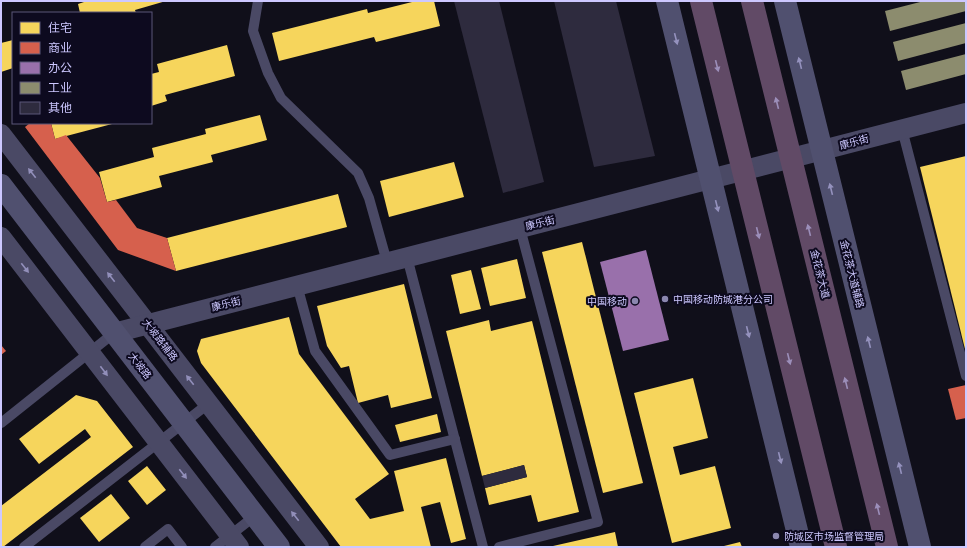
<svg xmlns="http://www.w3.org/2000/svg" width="967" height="548" font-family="'PT Sans','Noto Sans SC',sans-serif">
<rect width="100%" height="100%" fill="#100f1a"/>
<g fill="#f6d55c">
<path d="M87,1H166L135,10L136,13H80L78,4Z"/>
<path d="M416,1H434L440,26L376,42L374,37L279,61L272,33L367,9L368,13Z"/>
<path d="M13,40V68L1,72V43Z"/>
<path d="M227,45L235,76L165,95L167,101L151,106V74L159,72L157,64Z"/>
<path d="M260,115L267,140L211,155L213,162L159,176L162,187L107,202L99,172L154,157L152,148L206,134L205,129Z"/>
<path d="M51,123H112V124L55,139Z"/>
<path d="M966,156V348L965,349L920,167Z"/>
<path d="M454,162L464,197L389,217L380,181Z"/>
<path d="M338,194L347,227L176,271L167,238Z"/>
<path d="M582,242L643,483L603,493L542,252Z"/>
<path d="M517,259L526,298L490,306L481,268Z"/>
<path d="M471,270L481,309L460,314L451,275Z"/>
<path d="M404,284L432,398L391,408L388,395L358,403L349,366L341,368L327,346L317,306Z"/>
<path d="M289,317L299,354L389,474L355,499L370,519L404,511L394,471L446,458L466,539L451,543L440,502L421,507L431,547H341L201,363L197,351L201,339Z"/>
<path d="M489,320L491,331L532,321L579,512L538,522L531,495L489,505L485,488L527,477L524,465L482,476L446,331Z"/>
<path d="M693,378L708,438L673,447L680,475L715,466L731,528L672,543L634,393Z"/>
<path d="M76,395L97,401L133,447L3,547L1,545V506L91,437L85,429L39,464L19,439Z"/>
<path d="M437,414L441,432L400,442L395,425Z"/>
<path d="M147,466L166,490L147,505L128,481Z"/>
<path d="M111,494L130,518L99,542L80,518Z"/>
<path d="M615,532L618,547H553V546Z"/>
<path d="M740,542L742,547H724V546Z"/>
</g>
<g fill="#d6604d">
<path d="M30,123H51L55,139L66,135L100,178L107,202L116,200L137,228L167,238L176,271L118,250L25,127Z"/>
<path d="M1,345L6,351L1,355Z"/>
<path d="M966,385V418L956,420L948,389Z"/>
</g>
<path fill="#9970ab" d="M646,250L669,340L623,351L600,262Z"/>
<g fill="#8c8c6e">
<path d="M924,1H966V11L890,31L885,11Z"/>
<path d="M966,23V43L898,61L893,42Z"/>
<path d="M966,54V74L906,90L901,71Z"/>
</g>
<g fill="#2e2b3e">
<path d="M454,1H499L544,182L503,193Z"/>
<path d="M554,1H616L655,156L594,167Z"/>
<path d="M524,465L527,477L485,488L482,476Z"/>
</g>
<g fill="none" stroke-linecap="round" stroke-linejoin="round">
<g stroke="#4a4965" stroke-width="10">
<path d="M258,1L253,31L268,73L281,98L358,173L369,198L387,262"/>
<path d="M902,129L966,376"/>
<path d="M407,257L483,547"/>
<path d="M297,285L315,351L390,455L455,439"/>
<path d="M1,423L114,333"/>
<path d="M24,547L208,404"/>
<path d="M145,547L168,529L182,547"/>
<path d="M215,547L255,516"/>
<path d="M499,547L598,522L520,228"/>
</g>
<g stroke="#4a4965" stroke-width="20">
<path d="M1,134L319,547"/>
<path d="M1,237L239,547"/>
<path d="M114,333L966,113"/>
</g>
<g stroke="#50506f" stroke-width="22">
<path d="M667,1L801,547"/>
<path d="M785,1L920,547"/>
<path d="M1,185L279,547"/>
</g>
<g stroke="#614a66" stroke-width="22">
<path d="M701,1L836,547"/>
<path d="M752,1L887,547"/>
</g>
</g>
<defs><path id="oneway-solid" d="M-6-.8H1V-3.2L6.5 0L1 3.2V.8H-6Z"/></defs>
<g fill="#9592be">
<use href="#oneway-solid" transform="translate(676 39) rotate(76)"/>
<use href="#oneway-solid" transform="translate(800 63) rotate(-104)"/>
<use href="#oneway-solid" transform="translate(831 189) rotate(-104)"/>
<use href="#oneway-solid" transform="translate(717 206) rotate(76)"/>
<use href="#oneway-solid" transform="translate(748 332) rotate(76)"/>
<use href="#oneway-solid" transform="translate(869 342) rotate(-104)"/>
<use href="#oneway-solid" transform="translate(780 458) rotate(76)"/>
<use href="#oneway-solid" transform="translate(900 468) rotate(-104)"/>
</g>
<g fill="#9c8fba">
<use href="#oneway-solid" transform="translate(717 66) rotate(76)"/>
<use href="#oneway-solid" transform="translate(777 103) rotate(-104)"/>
<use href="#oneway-solid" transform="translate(809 230) rotate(-104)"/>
<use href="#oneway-solid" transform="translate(758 233) rotate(76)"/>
<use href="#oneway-solid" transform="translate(789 359) rotate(76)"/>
<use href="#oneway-solid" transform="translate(846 383) rotate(-104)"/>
<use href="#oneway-solid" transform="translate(878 509) rotate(-104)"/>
</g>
<g fill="#928fba">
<use href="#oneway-solid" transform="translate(32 173) rotate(-128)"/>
<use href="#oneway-solid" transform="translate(25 268) rotate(52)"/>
<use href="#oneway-solid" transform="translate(111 277) rotate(-128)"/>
<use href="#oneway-solid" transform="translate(104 371) rotate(53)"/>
<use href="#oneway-solid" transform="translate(190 380) rotate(-128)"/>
<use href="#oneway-solid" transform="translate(183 474) rotate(52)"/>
<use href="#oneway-solid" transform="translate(295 516) rotate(-128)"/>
</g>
<g fill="#8b87af" stroke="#0d0a1f" stroke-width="1.5">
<circle cx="665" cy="299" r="4"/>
<circle cx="635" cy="301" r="4"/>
<circle cx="776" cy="536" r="4"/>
</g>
<g text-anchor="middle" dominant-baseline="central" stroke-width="4" stroke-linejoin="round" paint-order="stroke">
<g font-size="10" fill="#cdc8ff" stroke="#0d0a1f">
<text transform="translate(854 142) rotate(-15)">康乐街</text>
<text transform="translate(540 223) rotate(-14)">康乐街</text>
<text transform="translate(820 274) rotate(76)">金花茶大道</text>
<text transform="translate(852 274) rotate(76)">金花茶大道辅路</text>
<text transform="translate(226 304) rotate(-14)">康乐街</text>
<text transform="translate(160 340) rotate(52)">大坡路辅路</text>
<text transform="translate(140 366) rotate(52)">大坡路</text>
</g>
<g font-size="10" fill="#cdc8ff" stroke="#0d0a1f" text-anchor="start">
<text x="673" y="299">中国移动防城港分公司</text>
<text x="627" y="301" text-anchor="end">中国移动</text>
<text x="784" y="536">防城区市场监督管理局</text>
</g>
</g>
<rect width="967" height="548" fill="none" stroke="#cdc8ff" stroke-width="4"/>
<rect x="12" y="12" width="140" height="112" fill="#0d0a1f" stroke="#5a5679"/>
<rect x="20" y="22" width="20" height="12" fill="#f6d55c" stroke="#5a5679"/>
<text x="48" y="32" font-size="12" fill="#cdc8ff">住宅</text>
<rect x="20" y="42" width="20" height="12" fill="#d6604d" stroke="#5a5679"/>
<text x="48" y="52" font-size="12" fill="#cdc8ff">商业</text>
<rect x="20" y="62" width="20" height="12" fill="#9970ab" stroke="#5a5679"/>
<text x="48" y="72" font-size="12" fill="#cdc8ff">办公</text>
<rect x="20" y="82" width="20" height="12" fill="#8c8c6e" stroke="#5a5679"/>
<text x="48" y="92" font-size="12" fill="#cdc8ff">工业</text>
<rect x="20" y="102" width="20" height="12" fill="#2e2b3e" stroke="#5a5679"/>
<text x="48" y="112" font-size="12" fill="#cdc8ff">其他</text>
</svg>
